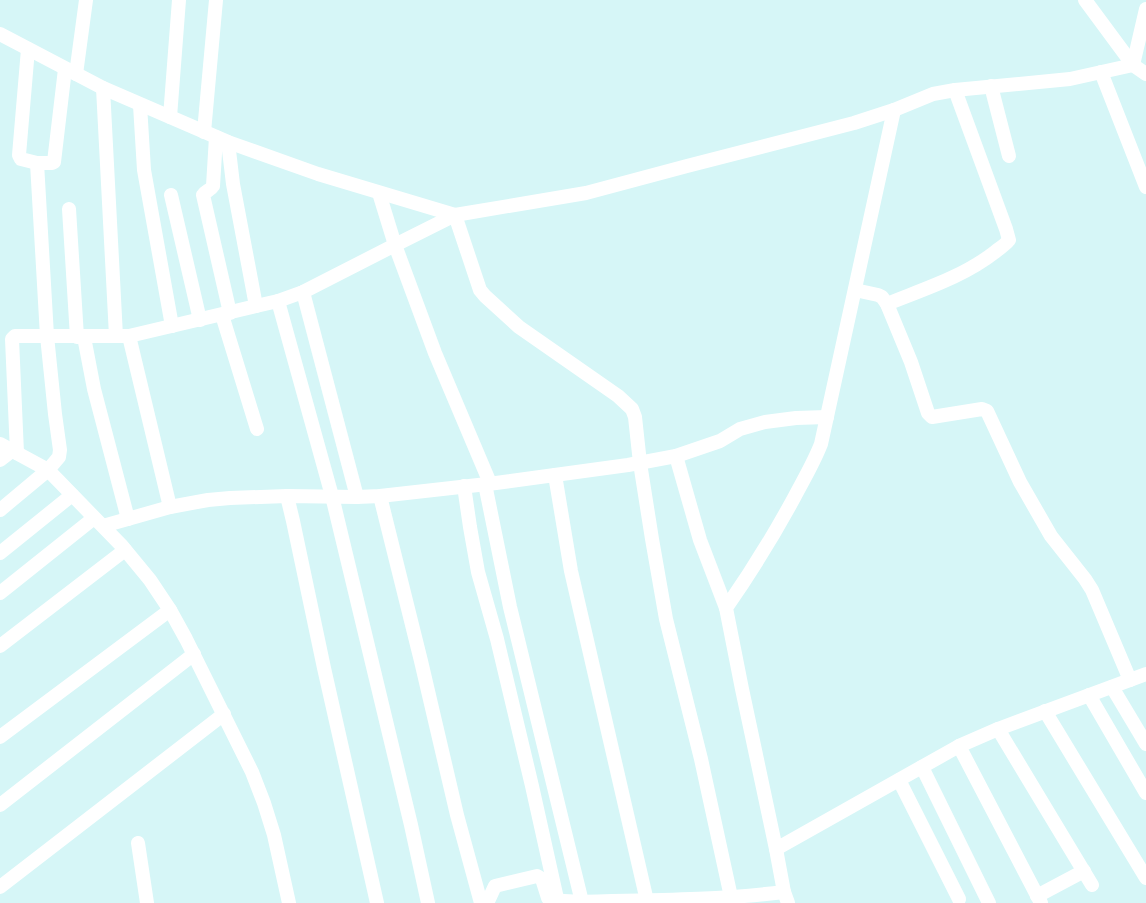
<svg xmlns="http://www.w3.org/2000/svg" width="1146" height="903" font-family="Roboto,sans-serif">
<rect width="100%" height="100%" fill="#d6f6f7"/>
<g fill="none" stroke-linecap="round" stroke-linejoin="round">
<g stroke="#fff" stroke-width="14">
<path d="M1085,0L1133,65L1146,74"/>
<path d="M0,34L103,88L228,142L318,174L455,215L480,290L485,296L519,327L618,396L632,409L635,417L640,463L652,539L666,619L701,759L731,897"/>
<path d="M28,49L19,155L21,159L37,163"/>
<path d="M1133,65L1146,9"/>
<path d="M1101,72L1146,187"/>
<path d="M76,74L86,0"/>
<path d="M991,86L1009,156"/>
<path d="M103,88L116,336"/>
<path d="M140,105L144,170L172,326"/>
<path d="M170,117L179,0"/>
<path d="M204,132L216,0"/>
<path d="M216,137L213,186C210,191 205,191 203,195L230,313"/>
<path d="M228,142L233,184L256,306"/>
<path d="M379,193L395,245L435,353L490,483"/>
<path d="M171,195L200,320"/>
<path d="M69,209L77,337"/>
<path d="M855,290L878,295L882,297L887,304L911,362L928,413L932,417L982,409L987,411L1020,482L1051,536L1085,579L1092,590L1130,680"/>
<path d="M303,292L357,497"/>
<path d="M278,301L332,496L411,825L428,903"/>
<path d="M887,304C924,289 963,277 995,252C1000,248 1005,245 1009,240L1006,229L955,90"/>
<path d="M222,315L257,429"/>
<path d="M129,336L170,507"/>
<path d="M84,337L94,389L128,519"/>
<path d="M0,444L48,470L122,546L150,580L170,610L186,639L252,772L264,803L274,835L289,903"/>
<path d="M17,453L12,339L15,336H129L256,306L278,301L303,292L395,245L455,215L586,193L687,166L854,123L894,110L933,94L955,90L1070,79L1133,65"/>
<path d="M676,456L700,540L726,608"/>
<path d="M0,460L13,450"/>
<path d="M555,475L571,571L647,901"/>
<path d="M485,484L510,607L582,902"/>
<path d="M464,486L470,527L478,572L497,639L532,786L558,903"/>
<path d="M287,496L293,521L324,668L377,903"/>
<path d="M380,496L421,661L457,815L481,903"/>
<path d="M0,510L48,470L59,457L60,450L55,414L47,336L37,163H52L54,162L65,69"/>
<path d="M103,526L170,507L208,500L230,498L287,496L357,497L380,496L496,483L628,465L676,456L720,441L740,429L765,422L796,418L827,417"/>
<path d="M0,553L72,495"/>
<path d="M0,593L94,518"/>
<path d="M0,646L125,550"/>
<path d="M1112,687L1146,744"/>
<path d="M1089,695L1146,793"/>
<path d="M1045,711L1146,878"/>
<path d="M998,729L1092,885"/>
<path d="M0,737L170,610"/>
<path d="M959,746L1041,903"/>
<path d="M922,767L989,903"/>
<path d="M899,780L959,899"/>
<path d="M0,805L194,654"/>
<path d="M138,843L147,903"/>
<path d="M776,849L959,746L998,729L1146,674"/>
<path d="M0,887L224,714"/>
<path d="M1037,896L1084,871"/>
<path d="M485,903L489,899L495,886L537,876L542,879L548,898C564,903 594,902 612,901C670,900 727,899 784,892"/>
<path d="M788,903L784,892L776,849L742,689L726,608C751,572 774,535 795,496C804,479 814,462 821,444L894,110"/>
</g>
</g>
</svg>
